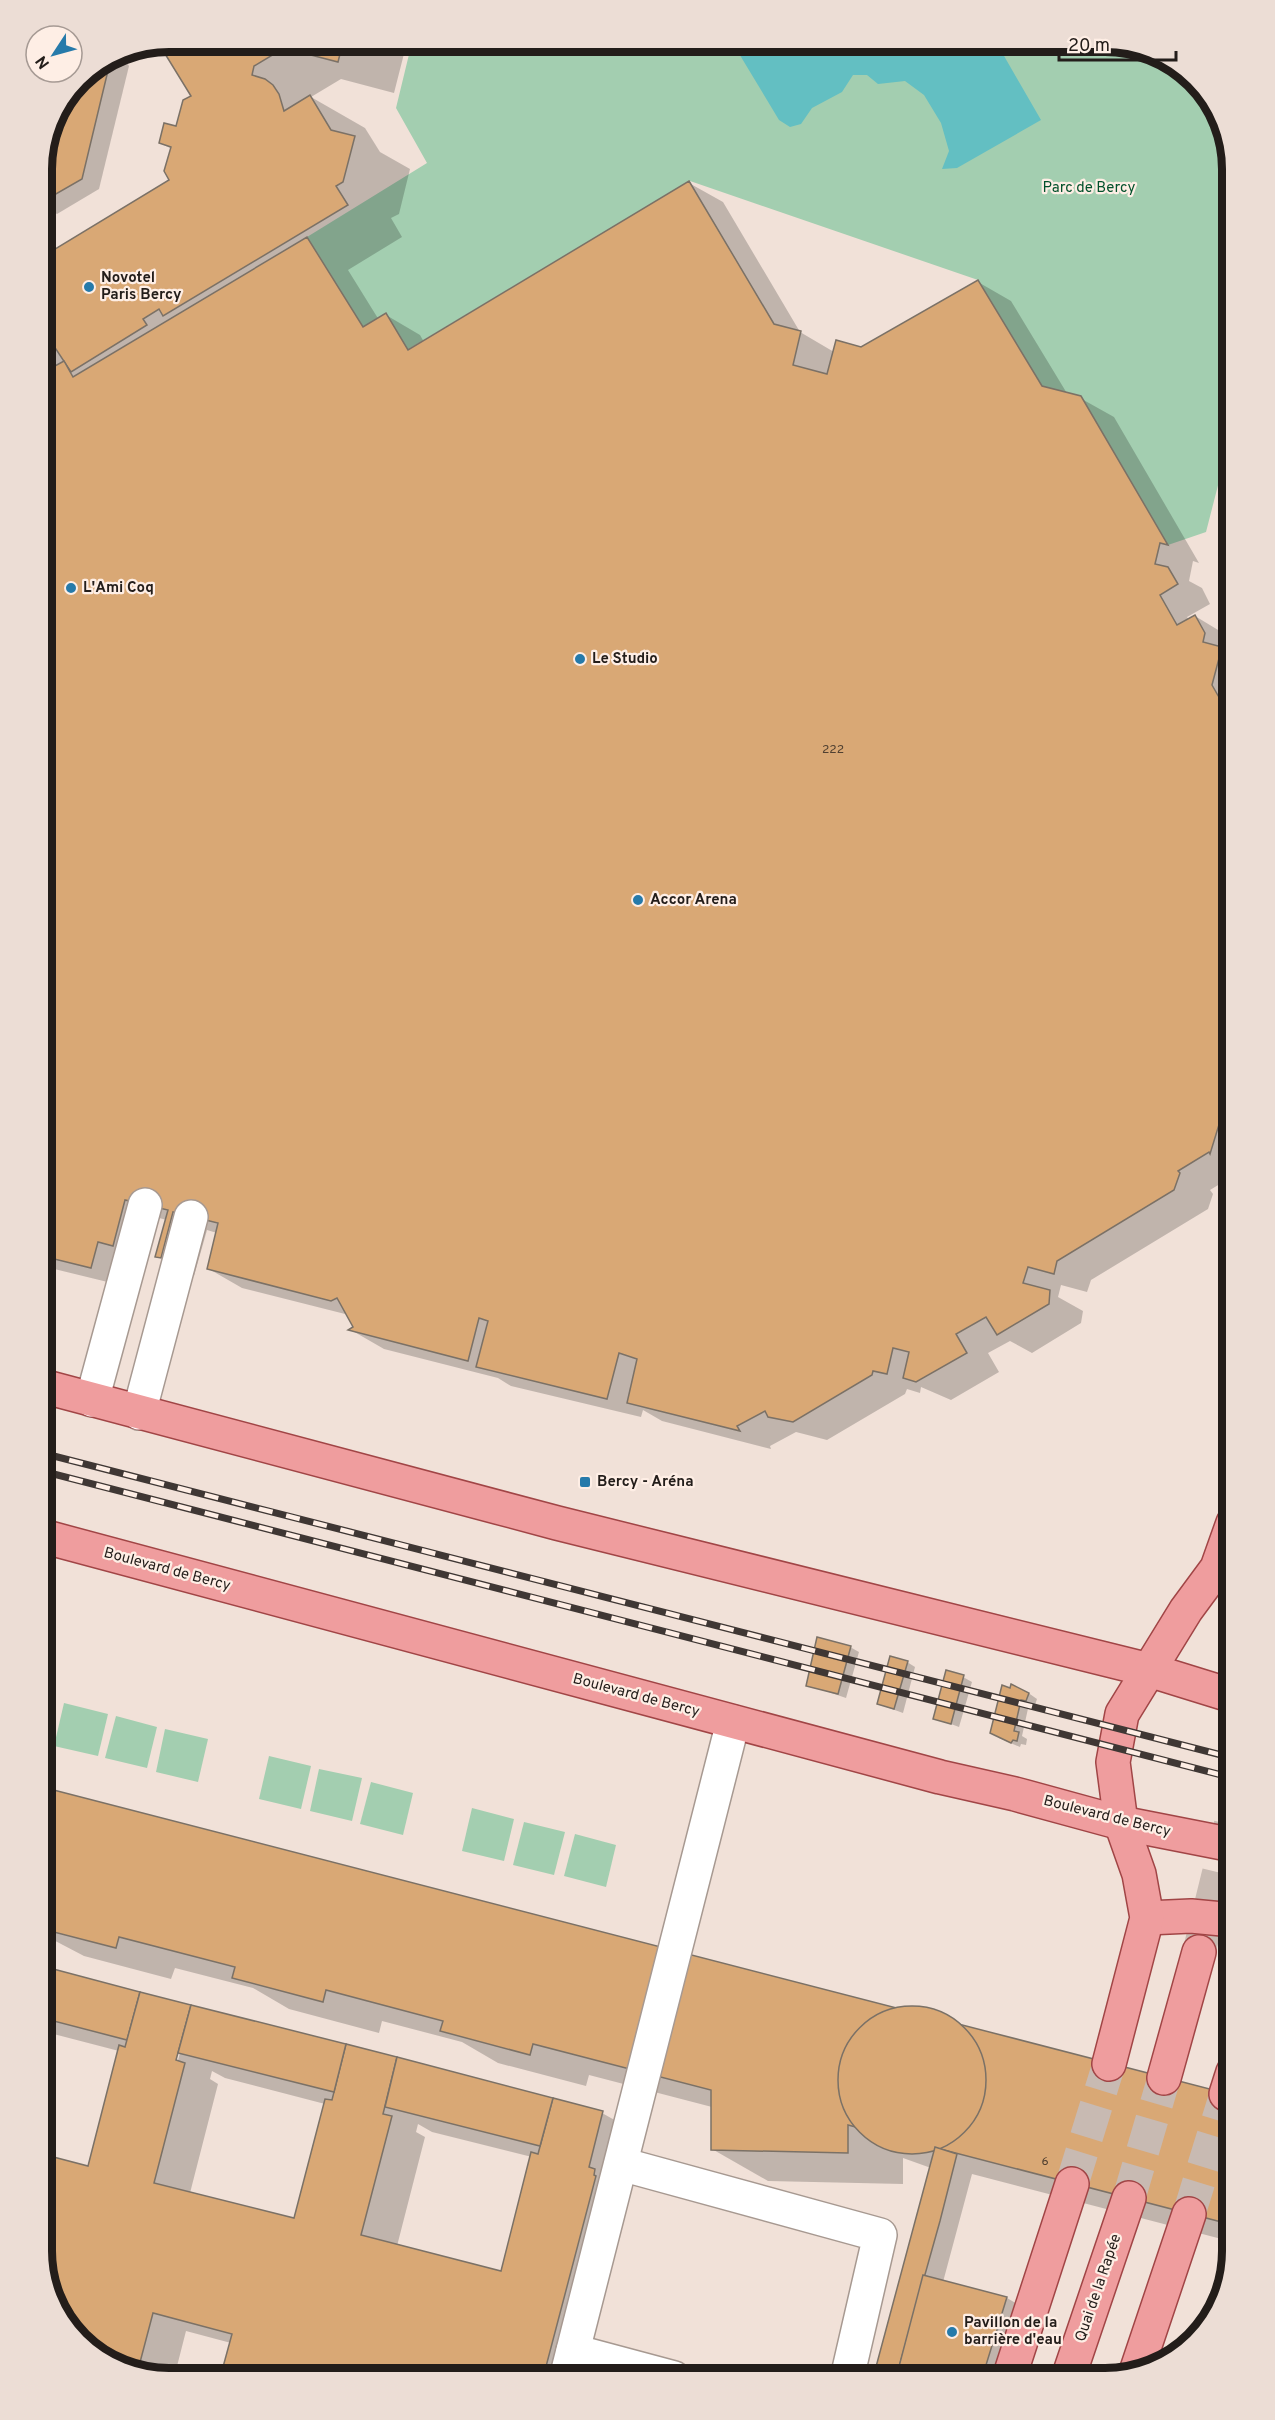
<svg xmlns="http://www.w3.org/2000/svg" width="1275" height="2420" font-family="Overpass,sans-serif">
<rect width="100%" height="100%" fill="#f1e1d8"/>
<g fill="#a3ceb0">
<path d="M412,42H1114L1183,68L1223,120L1233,169V427L1206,532L1168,545L1042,386L978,280L690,181L385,363L307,237L427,163L396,108Z"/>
<path d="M64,1703L108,1714L98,1756L54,1746Z"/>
<path d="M116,1716L157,1727L147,1768L105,1758Z"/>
<path d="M165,1729L208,1739L198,1782L156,1772Z"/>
<path d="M269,1756L311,1766L301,1809L259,1799Z"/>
<path d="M319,1769L362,1778L352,1821L310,1811Z"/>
<path d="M371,1782L413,1793L403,1835L360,1824Z"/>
<path d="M472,1808L514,1819L504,1861L462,1851Z"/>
<path d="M524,1822L565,1832L554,1875L513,1865Z"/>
<path d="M575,1834L616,1845L606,1887L564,1876Z"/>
</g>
<path fill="#63bfc2" d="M732,42H996L1041,120L957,168L942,169L949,151L941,123L924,95L905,81L878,84L867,75H853L842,92L812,108L801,124L790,127L779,120Z"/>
<g fill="#0003" fill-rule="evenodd">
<path d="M170,42H407L394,93L341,79L311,97L365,128L380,152L410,169L399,214L391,218L402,237L348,270L379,320L386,315L420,335L424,342L689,183L723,202L800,332L834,352L861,348L978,282L1011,301L1068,395L1080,398L1114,417L1199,563L1193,561L1189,581L1202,588L1210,604L1187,617L1189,620L1195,616L1228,636L1233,644V1176L1210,1190L1213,1194L1208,1209L1091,1280L1087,1292L1061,1285L1058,1297L1083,1311L1081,1323L1032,1353L1010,1341L988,1353L999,1372L951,1400L921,1387L920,1393L907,1389L905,1394L827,1440L796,1432L770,1446L771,1449L662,1421L643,1410L641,1417L511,1386L498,1378L384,1349L351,1330L355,1328L349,1315L242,1288L209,1269L217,1233L207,1230L194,1276L157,1256L167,1220L159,1218L147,1264L131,1260L124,1286L42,1266V375L57,367L42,358V258L171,180L172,149L160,143L177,128L193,96L161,44Z"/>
<path d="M120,52L129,66L99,189L57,214L42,205V162L52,120L80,79Z"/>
<path d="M850,1647L859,1652L846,1698L808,1685Z"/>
<path d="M907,1662L915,1667L903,1713L878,1704Z"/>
<path d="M963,1677L972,1682L959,1727L935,1718Z"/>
<path d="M1003,1687L1024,1690L1037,1699L1035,1705L1029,1704L1022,1736L1027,1739L1026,1745L1021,1744L1020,1747L999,1738Z"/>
<path d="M42,1790L893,2010L920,2008L943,2014L970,2029L1233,2097V2242L972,2174L943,2282L1007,2298L1032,2313L1012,2378H875L931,2168L903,2158V2184L768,2181L712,2149V2107L589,2075L586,2086L498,2063L462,2042L382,2021L379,2033L289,2009L253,1988L175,1968L171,1979L84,1956L42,1934Z"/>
<path d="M42,1968L602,2113L636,2132L581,2378H221L231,2343L186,2331L174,2378H162L98,2356L52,2300L42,2250V2155L89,2167L119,2051L42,2031ZM187,2014H190L176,2068L173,2067ZM212,2071L225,2078L325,2104L295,2220L190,2193L218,2084L210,2079ZM418,2124L432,2132L532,2157L502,2273L397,2246L425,2137L416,2132Z"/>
</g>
<g fill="#d9a875" stroke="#7b7166" stroke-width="1.5">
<path d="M170,42H343L338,62L284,48L254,66L252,75L265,79L273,85L279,94L284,111L310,95L331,130L355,136L343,182L336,186L348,205L163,316L159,309L143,319L147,325L71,372L54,346L42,349V257L169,180L164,171L171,147L159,143L164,123L176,126L183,100L191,96L159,44Z"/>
<path d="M111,58L82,179L42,202V162L52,120L80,79Z"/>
<path d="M689,181L774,324L801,331L793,365L827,374L836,340L861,347L978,280L1042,386L1081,396L1168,545L1160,543L1155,564L1168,567L1178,584L1160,595L1177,625L1195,615L1205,633L1203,642L1222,647L1212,685L1233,722V1079L1210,1154L1209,1152L1178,1171L1180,1173L1174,1190L1057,1261L1054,1274L1028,1267L1023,1283L1050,1290L1049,1304L997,1335L986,1317L956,1334L967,1353L916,1382L903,1378L909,1352L893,1348L887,1374L873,1371L872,1375L793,1422L768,1417L765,1411L737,1426L740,1431L627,1403L637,1359L619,1353L607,1399L476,1367L488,1321L479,1318L468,1361L348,1330L353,1327L337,1298L331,1301L207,1269L218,1223L173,1212L161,1258L155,1257L168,1210L125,1200L113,1246L98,1242L91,1268L42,1256V373L64,361L73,377L307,237L363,327L386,313L408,350Z"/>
<path d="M817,1637L851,1646L838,1694L806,1686Z"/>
<path d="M890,1656L908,1661L894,1709L877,1704Z"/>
<path d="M946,1670L964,1675L951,1724L933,1719Z"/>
<path d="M1011,1684L1029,1693L1026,1701L1021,1700L1014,1731L1019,1732L1017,1741L1013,1740L1011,1743L990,1733L1002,1685L1010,1688Z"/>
<path d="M42,1787L1233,2095V2225L848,2125V2153L711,2150V2090L533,2044L530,2055L440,2031L443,2021L326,1990L323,2002L232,1978L235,1967L119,1937L116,1948L42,1929Z"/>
<path d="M42,1966L140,1992L127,2040L42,2018Z"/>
<path d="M140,1992L191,2005L176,2060L185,2063L154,2183L294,2218L325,2099L332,2100L346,2044L397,2057L383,2114L392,2116L361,2235L501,2271L531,2152L538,2154L553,2098L603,2111L589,2167L595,2169L594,2175L596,2176L543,2378H401L358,2366L355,2378H220L232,2334L153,2313L138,2370L98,2356L52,2300L42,2250V2154L88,2166L119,2045L125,2047Z"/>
<path d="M191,2005L346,2044L334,2092L178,2053Z"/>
<circle cx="912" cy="2080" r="74"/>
<path d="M397,2057L553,2098L540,2146L385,2107Z"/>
<path d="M935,2147L957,2154L940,2221L896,2378H873Z"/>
<path d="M923,2275L1007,2297L982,2378H896Z"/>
<path d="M593,2371L618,2378H592Z"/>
</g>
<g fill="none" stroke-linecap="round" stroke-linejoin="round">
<g stroke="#c8bab2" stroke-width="33" stroke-dasharray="33 16" stroke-linecap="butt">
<path d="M1199,1952L1233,1814"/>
<path d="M1072,2184L1109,2064"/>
<path d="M1129,2198L1164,2078"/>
<path d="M1189,2214L1226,2094"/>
</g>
<g stroke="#a79991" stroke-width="36">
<g id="minor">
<path d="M92,1400L145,1205"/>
<path d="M139,1413L191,1217"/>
<path d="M621,2164L880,2235L847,2378"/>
<path d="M573,2351L674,2378"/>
<path d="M566,2378L733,1722"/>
</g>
</g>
<g stroke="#a14546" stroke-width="36">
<g id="major">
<path d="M42,1386L557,1523L1149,1670L1233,1696"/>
<path d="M42,1536L940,1777L1015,1794L1121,1823L1233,1845"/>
<path d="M1147,1918L1191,1916L1233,1920"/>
<path d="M1109,2064L1147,1918L1139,1874L1121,1823L1113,1762L1122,1714L1186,1610L1217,1568L1233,1523"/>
<path d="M1164,2078L1199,1952"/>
<path d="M1226,2094L1233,2072"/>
<path d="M1136,2372L1189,2214"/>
<path d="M1009,2378L1072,2184"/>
<path d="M1068,2378L1129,2198"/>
</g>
</g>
<use href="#minor" stroke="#fff" stroke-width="33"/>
<use href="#major" stroke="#ef9d9e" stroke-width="33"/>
<g stroke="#3f3734" stroke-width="7">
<g id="rail">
<path d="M42,1453L1233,1758"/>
<path d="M42,1471L1233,1778"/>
</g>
</g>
<use href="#rail" stroke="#feeee5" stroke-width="4.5" stroke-dasharray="14" stroke-linecap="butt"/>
</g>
<g fill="#267aaa" stroke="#feeee5" stroke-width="2">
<circle cx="89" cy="287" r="6"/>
<circle cx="71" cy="588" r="6"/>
<circle cx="580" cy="659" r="6"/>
<circle cx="638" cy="900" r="6"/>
<rect x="579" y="1476" width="12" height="12" rx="3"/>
<circle cx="952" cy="2332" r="6"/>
</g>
<g text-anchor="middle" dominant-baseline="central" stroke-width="4.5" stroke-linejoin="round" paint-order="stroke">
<g font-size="12" fill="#504031">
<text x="833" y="750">222</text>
<text x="1045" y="2162">6</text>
</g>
<g font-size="15" fill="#02512b" stroke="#feeee5">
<text x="1089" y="188">Parc de Bercy</text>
</g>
<g font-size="15" font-weight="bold" fill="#231d1a" stroke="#feeee5" text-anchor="start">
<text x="101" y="278">Novotel<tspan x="101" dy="17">Paris Bercy</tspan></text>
<text x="83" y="588">L'Ami Coq</text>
<text x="592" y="659">Le Studio</text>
<text x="650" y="900">Accor Arena</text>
<text x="597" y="1482">Bercy - Aréna</text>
<text x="964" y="2323">Pavillon de la<tspan x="964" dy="17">barrière d'eau</tspan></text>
</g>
<g font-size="15" fill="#231d1a" stroke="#feeee5">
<text transform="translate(167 1570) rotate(15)">Boulevard de Bercy</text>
<text transform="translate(636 1696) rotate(15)">Boulevard de Bercy</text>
<text transform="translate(1107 1817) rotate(14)">Boulevard de Bercy</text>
<text transform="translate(1099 2288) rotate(-71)">Quai de la Rapée</text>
</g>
</g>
<path d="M0 0H1275V2420H0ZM169 52H1105A117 117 0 0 1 1222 169V2251A117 117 0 0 1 1105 2368H169A117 117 0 0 1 52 2251V169A117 117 0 0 1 169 52Z" fill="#ecddd5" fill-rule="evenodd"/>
<path fill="none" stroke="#231d1a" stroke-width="8" d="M169 52H1105A117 117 0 0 1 1222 169V2251A117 117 0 0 1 1105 2368H169A117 117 0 0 1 52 2251V169A117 117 0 0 1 169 52Z"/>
<g transform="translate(54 54) rotate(234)"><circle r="28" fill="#feeee5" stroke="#a69a94" stroke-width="1.5"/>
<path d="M0-4.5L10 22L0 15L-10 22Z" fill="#267aaa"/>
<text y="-9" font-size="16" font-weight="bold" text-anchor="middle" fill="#231d1a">N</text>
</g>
<path d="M1059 51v9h117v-9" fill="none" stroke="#231d1a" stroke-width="3"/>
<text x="1068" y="51" font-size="18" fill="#231d1a" stroke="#feeee5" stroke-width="4.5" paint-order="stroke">20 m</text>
</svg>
